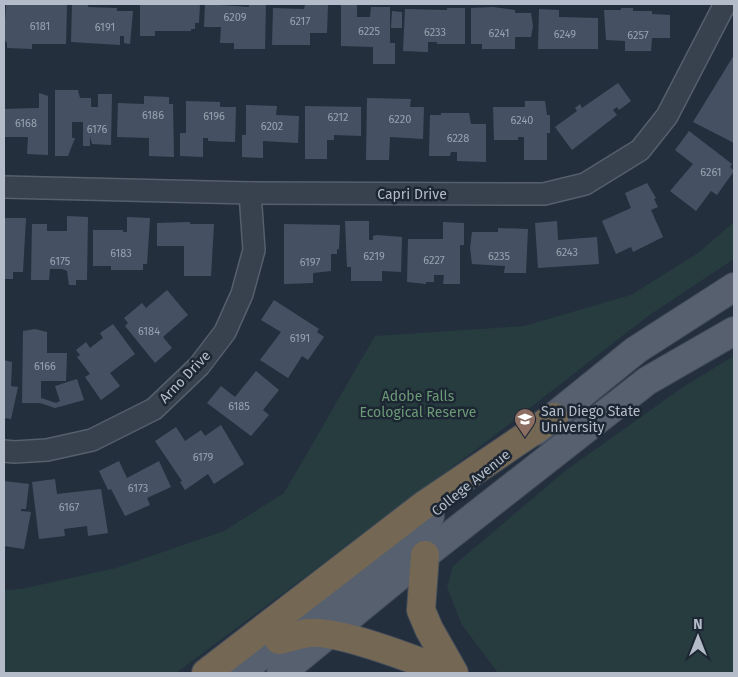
<svg xmlns="http://www.w3.org/2000/svg" width="738" height="677" font-family="'Fira Sans',sans-serif">
<rect width="100%" height="100%" fill="#242f3e"/>
<g fill="#263c3f">
<path d="M734,222V259L648,316L486,442L176,673H4V590L21,589L116,568L224,531L284,493L375,336L524,326L631,295L698,253Z"/>
<path d="M734,356V673H498L462,625L447,587L453,566L565,471L683,387Z"/>
</g>
<g fill="#455162">
<path d="M6,4H67L66,44H32V49L7,48V43L4,39Z"/>
<path d="M72,4H88V7L117,8V11H133L130,44L124,43V36H120V45L71,42Z"/>
<path d="M140,4H200L199,23H195V29H191V31H155V36H140Z"/>
<path d="M205,4L249,7V4H266L265,49H234V43H220L221,27H204Z"/>
<path d="M341,4H357V17H370L371,7H390V43H395V64H373V47L341,46Z"/>
<path d="M305,5H328L327,33H310V45H272L273,8L304,9Z"/>
<path d="M493,7L515,10V13H531L533,26L531,37H515V49H482V44H471V8Z"/>
<path d="M447,8H465V44H437V42H428V52L403,51L405,9L447,10Z"/>
<path d="M621,8H633V11H652V14L670,15V38H652L651,51H625V41L606,40L604,10H621Z"/>
<path d="M539,9L559,10V17L598,18V49H538Z"/>
<path d="M392,11L402,12V28H391Z"/>
<path d="M734,55V143L693,122Z"/>
<path d="M618,83L631,101L619,110L617,107L613,110L617,115L572,150L555,127L577,111L575,108L580,104L582,108Z"/>
<path d="M55,90H78L80,98H91V107H98V94H112L111,145L92,144L90,136V146H83V122H72V138H75L68,156H55Z"/>
<path d="M39,93L48,96V155L27,154L28,137H4V109L39,108Z"/>
<path d="M144,96L169,97V104H173L174,157L149,156V138L117,137L118,103L144,104Z"/>
<path d="M367,98L411,99L410,107H424L423,139L390,137L389,160H366Z"/>
<path d="M186,101L220,102V107H236L235,142L208,141V138H203V157L180,156V133H186Z"/>
<path d="M525,101H545L547,115H550V133H547V160H524V137H518V140H494L493,107H525Z"/>
<path d="M246,105L277,106L276,115L299,116L298,143L263,141V158L242,157V135H246Z"/>
<path d="M305,106L361,107V136L334,135V140H327V159H305Z"/>
<path d="M441,113H469L471,124H486V162L457,161V152H451L450,156H429L430,115H441Z"/>
<path d="M689,131L732,164L730,167L734,171L717,195L711,191L696,211L670,191L693,164L675,150Z"/>
<path d="M647,183L656,198L654,199L658,207L651,210L663,237L633,252L631,247L616,254L602,221L631,208L625,193Z"/>
<path d="M67,216L88,217L87,280H76V285H69L67,271L62,269H50L49,280H31L32,224H47V231H67Z"/>
<path d="M127,217L150,218L147,264H143V270H111V266H93V230H123V232H127Z"/>
<path d="M5,218H26L23,272H13V279H4Z"/>
<path d="M345,221H369V240H373V236L377,235L402,237L401,272L382,271V281H351V267H347Z"/>
<path d="M557,221L558,240L597,237L599,264L538,268L535,223Z"/>
<path d="M190,222V224H214L211,276H184V246H157V223Z"/>
<path d="M443,222L464,223V245H460V284H443L444,275H434V282H426V284L407,282L408,239H443Z"/>
<path d="M284,224L340,225L339,249H337V254H331V271L313,273V283L284,284Z"/>
<path d="M498,228L528,229L526,273H504L505,266L472,264L470,248L472,232H498Z"/>
<path d="M167,290L188,315L163,337L172,348L155,363L125,326L128,323L124,318L142,303L146,308Z"/>
<path d="M274,300L319,329L317,332L324,337L308,360L302,356L288,378L260,360L281,332L261,320Z"/>
<path d="M113,324L135,354L110,373L120,386L101,400L85,377L90,374L77,357L80,355L76,350L86,342L90,348L103,338L100,333Z"/>
<path d="M35,329L47,332V353H67L66,381H41V398L56,403L60,401L55,386L77,379L84,400L55,408L40,403H22L23,331Z"/>
<path d="M4,360L12,362L11,386L18,387L11,419L4,418Z"/>
<path d="M256,371L279,390L263,410L269,415L251,436L207,403L221,386L235,397Z"/>
<path d="M221,425L244,464L214,484L208,474L185,490L180,482L182,481L155,441L176,427L185,441L201,430L205,436Z"/>
<path d="M119,461L127,478L159,461L171,487L147,498L150,505L125,516L111,489L108,490L99,471Z"/>
<path d="M55,479L57,494L101,489L108,533L88,536L87,526L64,529L65,536L39,539L32,482Z"/>
<path d="M4,481L29,484L26,509H21V511L31,512L24,549L4,546Z"/>
</g>
<g fill="none" stroke-linecap="round" stroke-linejoin="round">
<g stroke="#565f6c" stroke-width="24">
<g id="minor">
<path d="M4,187L250,193L544,194L585,184L640,150L667,116L725,4"/>
<path d="M4,451L14,452L47,450L92,440L154,409L199,366L225,332L242,294L254,250L250,193"/>
</g>
</g>
<g stroke="#414a57" stroke-width="30">
<g id="primary">
<path d="M536,431L636,350L734,287"/>
<path d="M240,673L430,516"/>
<path d="M281,673L425,555L647,381L734,331"/>
</g>
</g>
<g stroke="#434c59" stroke-width="30">
<g id="motorway">
<path d="M425,555L421,610L429,629L454,673"/>
<path d="M279,640C289,638 299,634 309,633C340,630 418,661 449,673"/>
<path d="M206,673L424,505L554,417"/>
</g>
</g>
<use href="#minor" stroke="#38414e" stroke-width="21"/>
<use href="#primary" stroke="#56606e" stroke-width="28"/>
<use href="#motorway" stroke="#746855" stroke-width="28"/>
</g>
<defs>
<g id="university-pin" transform="scale(1.125)"><path d="M0 17L-7.5 6A9.5 9.5 0 1 1 7.5 6Z" fill="#8d6e63" stroke="#1d2633"/><path d="M0-5L7-2L0 1L-7-2ZM-4 1L0 2.5L4 1V4Q0 6-4 4Z" fill="#fff"/></g>
</defs>
<g fill-rule="evenodd">
<use href="#university-pin" x="525" y="419"/>
</g>
<g text-anchor="middle" dominant-baseline="central" stroke-width="5" stroke-linejoin="round" paint-order="stroke">
<g font-size="11" fill="#98a1af">
<text x="235" y="17">6209</text>
<text x="300" y="21">6217</text>
<text x="40" y="26">6181</text>
<text x="105" y="27">6191</text>
<text x="369" y="31">6225</text>
<text x="435" y="32">6233</text>
<text x="499" y="33">6241</text>
<text x="565" y="34">6249</text>
<text x="638" y="35">6257</text>
<text x="153" y="115">6186</text>
<text x="214" y="116">6196</text>
<text x="338" y="117">6212</text>
<text x="400" y="119">6220</text>
<text x="522" y="120">6240</text>
<text x="26" y="123">6168</text>
<text x="272" y="126">6202</text>
<text x="97" y="129">6176</text>
<text x="458" y="138">6228</text>
<text x="711" y="172">6261</text>
<text x="567" y="252">6243</text>
<text x="121" y="253">6183</text>
<text x="374" y="256">6219</text>
<text x="499" y="256">6235</text>
<text x="434" y="260">6227</text>
<text x="60" y="261">6175</text>
<text x="310" y="262">6197</text>
<text x="149" y="331">6184</text>
<text x="300" y="338">6191</text>
<text x="45" y="366">6166</text>
<text x="239" y="406">6185</text>
<text x="203" y="457">6179</text>
<text x="138" y="488">6173</text>
<text x="69" y="507">6167</text>
</g>
<g font-size="14" fill="#b4bcc9" stroke="#1d2633">
<text x="412" y="194">Capri Drive</text>
<text transform="translate(185 377) rotate(-46)">Arno Drive</text>
<text transform="translate(471 483) rotate(-39)">College Avenue</text>
</g>
<g font-size="14" fill="#6b9a76" stroke="#1d2633">
<text x="418" y="396">Adobe Falls<tspan x="418" dy="16">Ecological Reserve</tspan></text>
</g>
<g font-size="14" fill="#b4bcc9" stroke="#1d2633" text-anchor="start">
<text x="541" y="411">San Diego State<tspan x="541" dy="16">University</tspan></text>
</g>
</g>
<rect width="738" height="677" fill="none" stroke="#b4bcc9" stroke-width="10"/>
<g transform="translate(698 637)" stroke="#1d2633" stroke-width="4" paint-order="stroke">
<path d="M0-4L9 19L0 12L-9 19Z" fill="#b4bcc9"/>
<text y="-8" font-size="14" font-weight="bold" text-anchor="middle" fill="#b4bcc9">N</text>
</g>
</svg>
